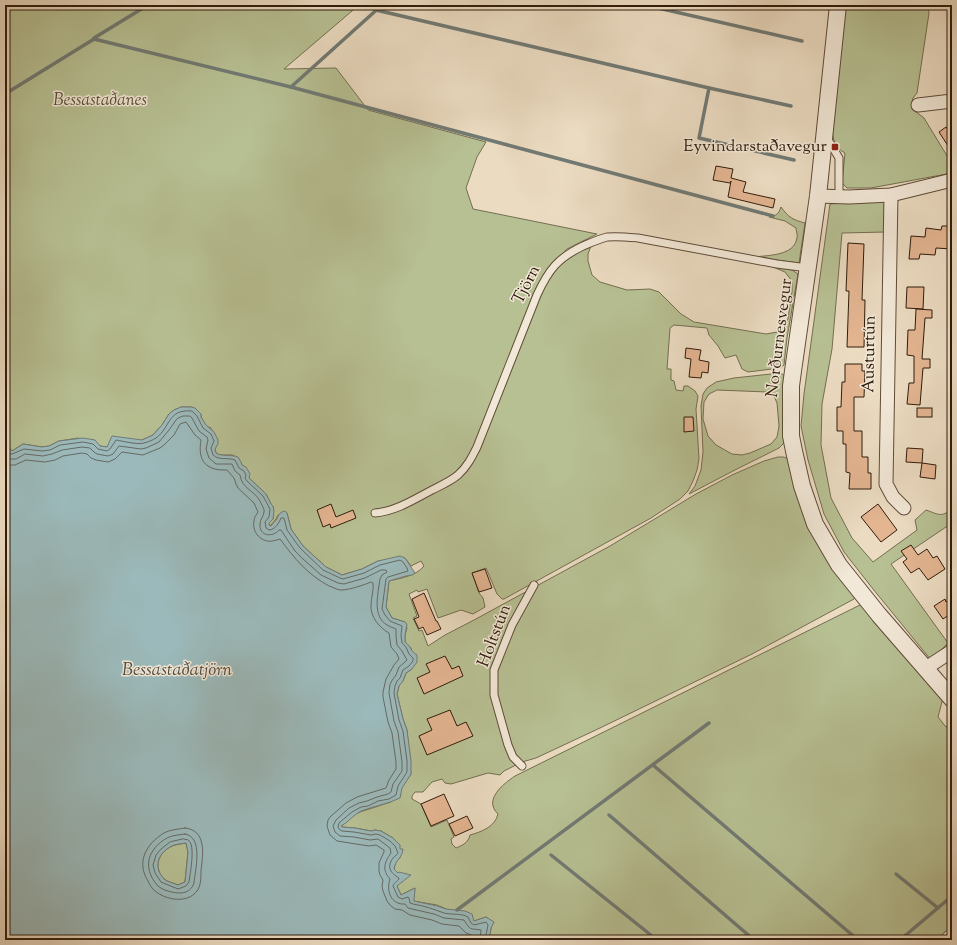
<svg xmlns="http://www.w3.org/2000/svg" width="957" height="945" font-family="'Sorts Mill Goudy',serif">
<rect width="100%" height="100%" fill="#ebdbc1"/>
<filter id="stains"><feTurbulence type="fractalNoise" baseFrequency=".005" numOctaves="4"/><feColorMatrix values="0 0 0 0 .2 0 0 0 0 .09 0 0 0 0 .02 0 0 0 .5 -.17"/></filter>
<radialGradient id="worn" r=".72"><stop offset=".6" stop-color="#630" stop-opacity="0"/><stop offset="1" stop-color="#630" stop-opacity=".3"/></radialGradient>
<g fill="#b7c093" stroke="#746e50" fill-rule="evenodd">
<path d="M5,5H359L284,69L336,68L368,110L486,142L477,157L466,188L473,209L597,234L567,249L548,268L537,286L475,443L467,460L451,476L463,473L540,293L549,276L565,259L591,246L588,254V261L592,275L600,282L627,290L650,289L659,292L681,314L694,322L766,334L777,332L783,327L788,319L792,291V281L785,272L773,267L792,270L798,274L787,338L784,365L780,368L748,372L742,369L736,355L725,358L718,346L709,335L707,328L674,325L670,328L667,369H671V380L674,381L676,390L683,391L684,386H688L695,391L698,396L696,409L699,459L697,470L693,481L688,491L680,499L651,518L504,599H502L497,594L486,568L472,573L479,593L483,598L485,607L473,614L461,610L438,618L427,589L418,592L417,590L409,594L417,616L413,618L419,631L422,630L428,646L445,635L474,620L610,546L696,494L732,475L764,461L778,457H784L788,459L856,596L854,599L752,654L600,728L536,758L522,762L504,771L500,775L488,773L451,784L445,783L442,779L432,782L423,792H415L412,796V799L421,804L431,827L447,820L454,837L451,839L452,844L456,848C463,845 468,843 470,835C481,832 495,827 498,814C483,800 503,784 515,776L862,604L944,694L938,717L946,727L952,725V928L938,940H489L491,928L493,922L486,917L474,921L437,905L413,901L415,888L401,895L397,886L398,873L394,869L396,861L400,858L399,848L400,845L393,838L381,831L375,830L371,831L355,828L342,827L341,826C346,823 349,819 354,815C358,812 364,811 369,809C377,807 383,804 391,802L411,774L407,730L403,719L397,694L399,686L400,683L403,681L406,673L412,669V652L411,648L405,642V635L407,628L405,622L392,618L386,607L389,581C401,578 416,576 424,566L421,561L411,566L405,558L378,561L362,569L342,575L326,567L303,546L291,529L287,513L278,515L276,519L270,526L268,523L273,519V506L271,504L266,494L249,478L242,465L233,455H219L216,453L215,449L216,445L211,428L206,426L201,417V414L194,408L191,407H181L174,410L169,414L162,425L153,435L142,440L107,447L100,446L78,438L59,441L49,446L42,447L23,444L12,451L5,443Z"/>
<path d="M844,5H928L929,13L917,93L913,98L912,104L915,111L924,118L952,164V173L871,188H847L842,183L845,153C834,147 833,139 832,128Z"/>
<path d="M887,199L886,232L842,233L832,349L822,404L821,445L831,498L852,538L873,562L917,530L915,520L926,510C938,514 941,518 952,509V523L891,564L948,643L931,660L873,589L844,552L824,514L808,460L801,426L804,394L830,204Z"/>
<path d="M781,207C788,217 793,220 805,223L799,263L755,257C769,255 794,256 797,238C798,235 796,231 796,228L785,221L769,217C777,215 778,215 781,207Z"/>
<path d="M771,374H782L788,378L787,437L783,444L779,448L733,471L689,494L695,486L701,470L703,452L701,406L703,394L707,388L716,382L734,378ZM717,390L767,392L774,396L777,403L779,426L777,437L771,444L750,453L742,455L732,454L716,445L708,436L703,419L704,402L709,394Z"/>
<path d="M186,843L188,852L185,882L178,885C174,883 167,882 164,879C153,867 158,854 170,847C175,844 181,844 186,843Z"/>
</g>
<path fill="#9bb9ba" stroke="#717a74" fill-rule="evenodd" d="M181,407H191L195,408L201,414V417L206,425L214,432L218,440V444L215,449L216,453C222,457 231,454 238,457L241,462L242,465L246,467L250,474L249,478L266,494L271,504L273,506L274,511L273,519L269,523V525L271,526C273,524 275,521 277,519C279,514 280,512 285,511L287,513L291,529L303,546L326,567L342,575L362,569L378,561L400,556L405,558L415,573L412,575L406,576L389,581L386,607L392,618L405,622L407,624L405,635V642C412,647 410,651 417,655V662L412,669L406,673L403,681L399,686L397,694L403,719L407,730L411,761V774L402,788L400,798C388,804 374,806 361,811C353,815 349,822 341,826L342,827L355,828L371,831L375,830L381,831L393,838L400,845V849H403C402,859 395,860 394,869L398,873L399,872L411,875L397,886L401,895L415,888L414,901L437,906L446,909L465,911L472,914L474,921L486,917L494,922L491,928L489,940H5V443L12,451L23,444L42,447L49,446L59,441L83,438L95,440L100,446L107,447L112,436L142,440L153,435L162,425L169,414L174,410ZM186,843L188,852L185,882L178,885C174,883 167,882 164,879C153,867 158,854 170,847C174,844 181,844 186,843Z"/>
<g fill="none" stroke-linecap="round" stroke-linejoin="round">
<g stroke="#666a63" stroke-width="1">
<path d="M5,449L9,454H12L24,449L42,451L50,450L60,445L83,442L93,444L98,449L107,451L110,449L116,440C122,441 138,445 144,443C148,442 153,440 156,438C171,427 167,409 192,411L197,416L203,428L211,434L214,441L211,448L213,455C220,461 227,457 235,460L239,468L244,471L246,475L245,478L247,481L263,496L270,509L269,517L265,522L266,528L269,530C275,530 279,523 281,518H284L287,530L300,548L323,570L340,578L343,579L364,573L380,565L400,560L403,562L407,568L408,571L388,577L386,579L382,609L385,615L390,621L402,626L401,635L402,643L406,647L409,654L413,658V661L409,666L403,670L400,678L397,681L395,686L394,693L399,720L403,731L407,761V772L398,786L396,795L389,799L378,801L368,806L361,807L352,812L339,823L338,827L340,830L342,831L354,832L371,835L376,834L380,835L390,841L395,846L398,853C397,855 395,856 393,858C386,868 391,873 399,878C399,881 394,882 393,886L398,897L402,899L408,897L409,898L410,903L413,904C425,906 433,909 444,913C452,915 461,913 468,917L471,923L474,925L486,922L488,925L485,940"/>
<path d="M5,456L8,459H16L25,454L43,456L52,454L62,450L82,447L90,448L94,452L97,454L108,456L113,454L119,446L141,449L146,448L159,442L169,430L176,420L178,418L183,416H190L192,418L199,431L207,437L208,440L206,449L209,458L216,464H232L235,471L240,475C242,489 254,490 260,501C261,504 265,509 264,512C264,516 260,519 260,524C259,536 272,538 279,530H281L295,551L303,559L321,575L338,583L344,584L365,578L381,570H386L387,572L382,575L380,579C378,594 372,616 387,625C390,627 394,628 396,629V636L397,645L402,651L407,660L405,662L399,667L396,675L393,679L390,684L389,693L394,721L398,732L402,762V771L393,784L391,792L388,794L377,797L367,801L359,803L349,808L336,820L333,826L335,832L340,836L354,837L370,840L378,839L390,848L391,853C384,863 382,870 390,879C386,891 391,905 405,904L408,908L412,909L434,914L444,918L464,920C471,931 469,928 481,930L480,940"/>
<path d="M5,464L10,465H15L26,460L45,462L55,460L63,456L82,453L87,454L91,458L96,460L108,462L115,459L122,452L143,455L160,448L164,445L174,435L180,424L186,422L195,435L201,440C199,453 200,465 215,469C219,470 223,470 227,470L234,478L236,484L238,488L254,503L258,512C256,515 254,518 254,521C252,530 258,539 267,541C272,542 276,540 280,539C295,559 307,574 329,586C333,587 337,590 341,590C349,590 364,585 371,582L373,583C374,590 371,598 371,605C370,617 380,628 389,633L391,647L397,654L399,659L394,665L386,679L383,692V697L388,722L392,733L396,762V769L389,780L386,788L357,797L346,803L331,816L328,820L327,826L330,835L337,841L369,846L376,845L384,850V852L379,863V871L380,875L383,880L382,886L383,891L387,901L390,905L395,909L402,910L410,915L432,920L442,924L459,926L466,933L474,936V940"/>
<path d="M185,828C207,830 203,855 201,870C201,877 201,886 197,891C187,904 166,900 155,891C152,889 150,885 148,881C136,862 146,844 164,833C169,830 179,829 185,828Z"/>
<path d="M185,834C204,837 195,870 194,883C190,895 178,894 168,891C164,890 160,888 157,885C142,867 148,849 167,838C172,835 180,835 185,834Z"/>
<path d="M184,839C185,840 187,839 188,840C196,844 190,874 189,882L186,886L178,889L161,882L155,873L153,865L156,855L161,849L170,842Z"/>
</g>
<g stroke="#717a74" stroke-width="3.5">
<path d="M645,5L802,41"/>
<path d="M376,10L709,88L791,106"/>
<path d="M94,38L148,5"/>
<path d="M291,87L773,216"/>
<path d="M709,88L699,138L794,160"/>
<path d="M5,94L94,39L291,87L382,5"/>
<path d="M653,765L858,940"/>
<path d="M609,815L754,940"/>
<path d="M551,855L657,940"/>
<path d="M896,874L938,908"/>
<path d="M457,910L709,723"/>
<path d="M563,939L565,940"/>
<path d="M900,940L952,896"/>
</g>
</g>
<g fill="#e3b591" stroke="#311c0c">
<path d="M946,127L952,136V152L939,132Z"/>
<path d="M716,166L733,169L731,178L746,182L743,192L775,199L773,208L728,197L731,181L730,183L713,180Z"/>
<path d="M942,226H952V249L936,248L935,255L920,254L919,259H909L911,236L925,237L926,228L941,230Z"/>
<path d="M848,243L864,244L862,300H865L864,347H847L849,291H846Z"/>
<path d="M907,287H924L923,309L906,308Z"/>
<path d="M916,309L932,310V318H925L922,359H930V368H923L920,405L907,404L909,383H914V356L907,355L908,330H915Z"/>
<path d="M686,348L701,350L699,360L709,362L708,373L702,372L701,378L689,377L691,359L685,358Z"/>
<path d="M845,364H862V371H865L864,397H854V431H862V457H868V473H871V489H849L850,473L846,472V444H843V431H837V407H841L842,382H845Z"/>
<rect x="917" y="408" width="15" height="9"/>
<path d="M684,417H693L694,431L684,432Z"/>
<path d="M907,448L923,449L922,463L906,462Z"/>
<path d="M922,463L936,465L935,479L920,477Z"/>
<path d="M331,504L336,517L353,510L356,518L331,528L330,524L323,527L317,510Z"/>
<path d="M878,504L897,530L881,542L861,517Z"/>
<path d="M911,545L918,555L927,549L933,558L937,556L945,569L928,580L919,568L911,573L903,562L907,559L901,551Z"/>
<path d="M485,569L492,588L479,592L472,573Z"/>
<path d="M424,593L436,621H437L441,629L427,635L423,627L419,629L414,619L419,617L412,599Z"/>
<path d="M952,598V613L943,619L934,606L945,599L946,602Z"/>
<path d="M445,656L452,669L459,666L463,676L424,694L417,678L430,672L426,664Z"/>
<path d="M450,710L457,726L466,722L473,736L427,755L419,736L432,730L427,719Z"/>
<path d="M444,794L454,816L431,826L421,804Z"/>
<path d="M467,816L473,828L455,836L449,824Z"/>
</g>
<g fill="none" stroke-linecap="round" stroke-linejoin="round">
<g stroke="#604c39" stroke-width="9">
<g id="service">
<path d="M827,138L839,158V196"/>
<path d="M375,513C396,511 413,500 432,490C440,486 451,481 458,475C467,467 472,457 477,447L537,295C549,269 558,258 583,246C590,243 599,239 607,237C617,236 627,237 638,238L777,264L808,268"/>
<path d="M522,766L513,757L508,745L494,695V670L512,625L534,585"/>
</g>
</g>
<g stroke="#604c39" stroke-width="15">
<g id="minor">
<path d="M918,105L952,101"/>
<path d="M891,195L886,484L893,497L904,508"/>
<path d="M818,196L849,197L891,195L952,180"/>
<path d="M926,668L952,651"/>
</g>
</g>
<g stroke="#604c39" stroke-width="18">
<g id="tertiary">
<path d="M838,5L818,196L793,371L791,386V436L794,451L802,486L815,524L839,565L879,615L952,699"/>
<path d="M949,940L952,937"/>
</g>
</g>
<use href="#service" stroke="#f2e8d7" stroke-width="7"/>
<use href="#minor" stroke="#f2e8d7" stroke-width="13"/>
<use href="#tertiary" stroke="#f2e8d7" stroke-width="16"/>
</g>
<rect fill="#8f2418" stroke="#f2e8d7" stroke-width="1.5" x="831" y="143" width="8" height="8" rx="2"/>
<g text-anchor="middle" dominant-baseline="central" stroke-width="3" stroke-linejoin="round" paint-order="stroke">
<g font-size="17" font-style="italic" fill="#594d34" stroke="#f2e8d7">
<text x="100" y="101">Bessastaðanes</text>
</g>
<g font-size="17" fill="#311c0c" stroke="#f2e8d7" text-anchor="end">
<text x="827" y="147">Eyvindarstaðavegur</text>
</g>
<g font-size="17" fill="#311c0c" stroke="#f2e8d7">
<text transform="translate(527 285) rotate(-63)">Tjörn</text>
<text transform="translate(780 338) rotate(-83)">Norðurnesvegur</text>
<text transform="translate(870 354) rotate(-89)">Austurtún</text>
<text transform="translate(495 636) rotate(-69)">Holtstún</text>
</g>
<g font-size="18" font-style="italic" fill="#514b40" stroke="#f2e8d7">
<text x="177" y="671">Bessastaðatjörn</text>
</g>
</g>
<rect width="957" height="945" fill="none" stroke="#ebdbc1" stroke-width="20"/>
<rect x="6" y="6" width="945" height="933" fill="none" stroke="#311c0c" stroke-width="2"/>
<rect x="10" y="10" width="937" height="925" fill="none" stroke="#311c0c"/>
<rect width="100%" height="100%" filter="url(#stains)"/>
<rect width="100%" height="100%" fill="url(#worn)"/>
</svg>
